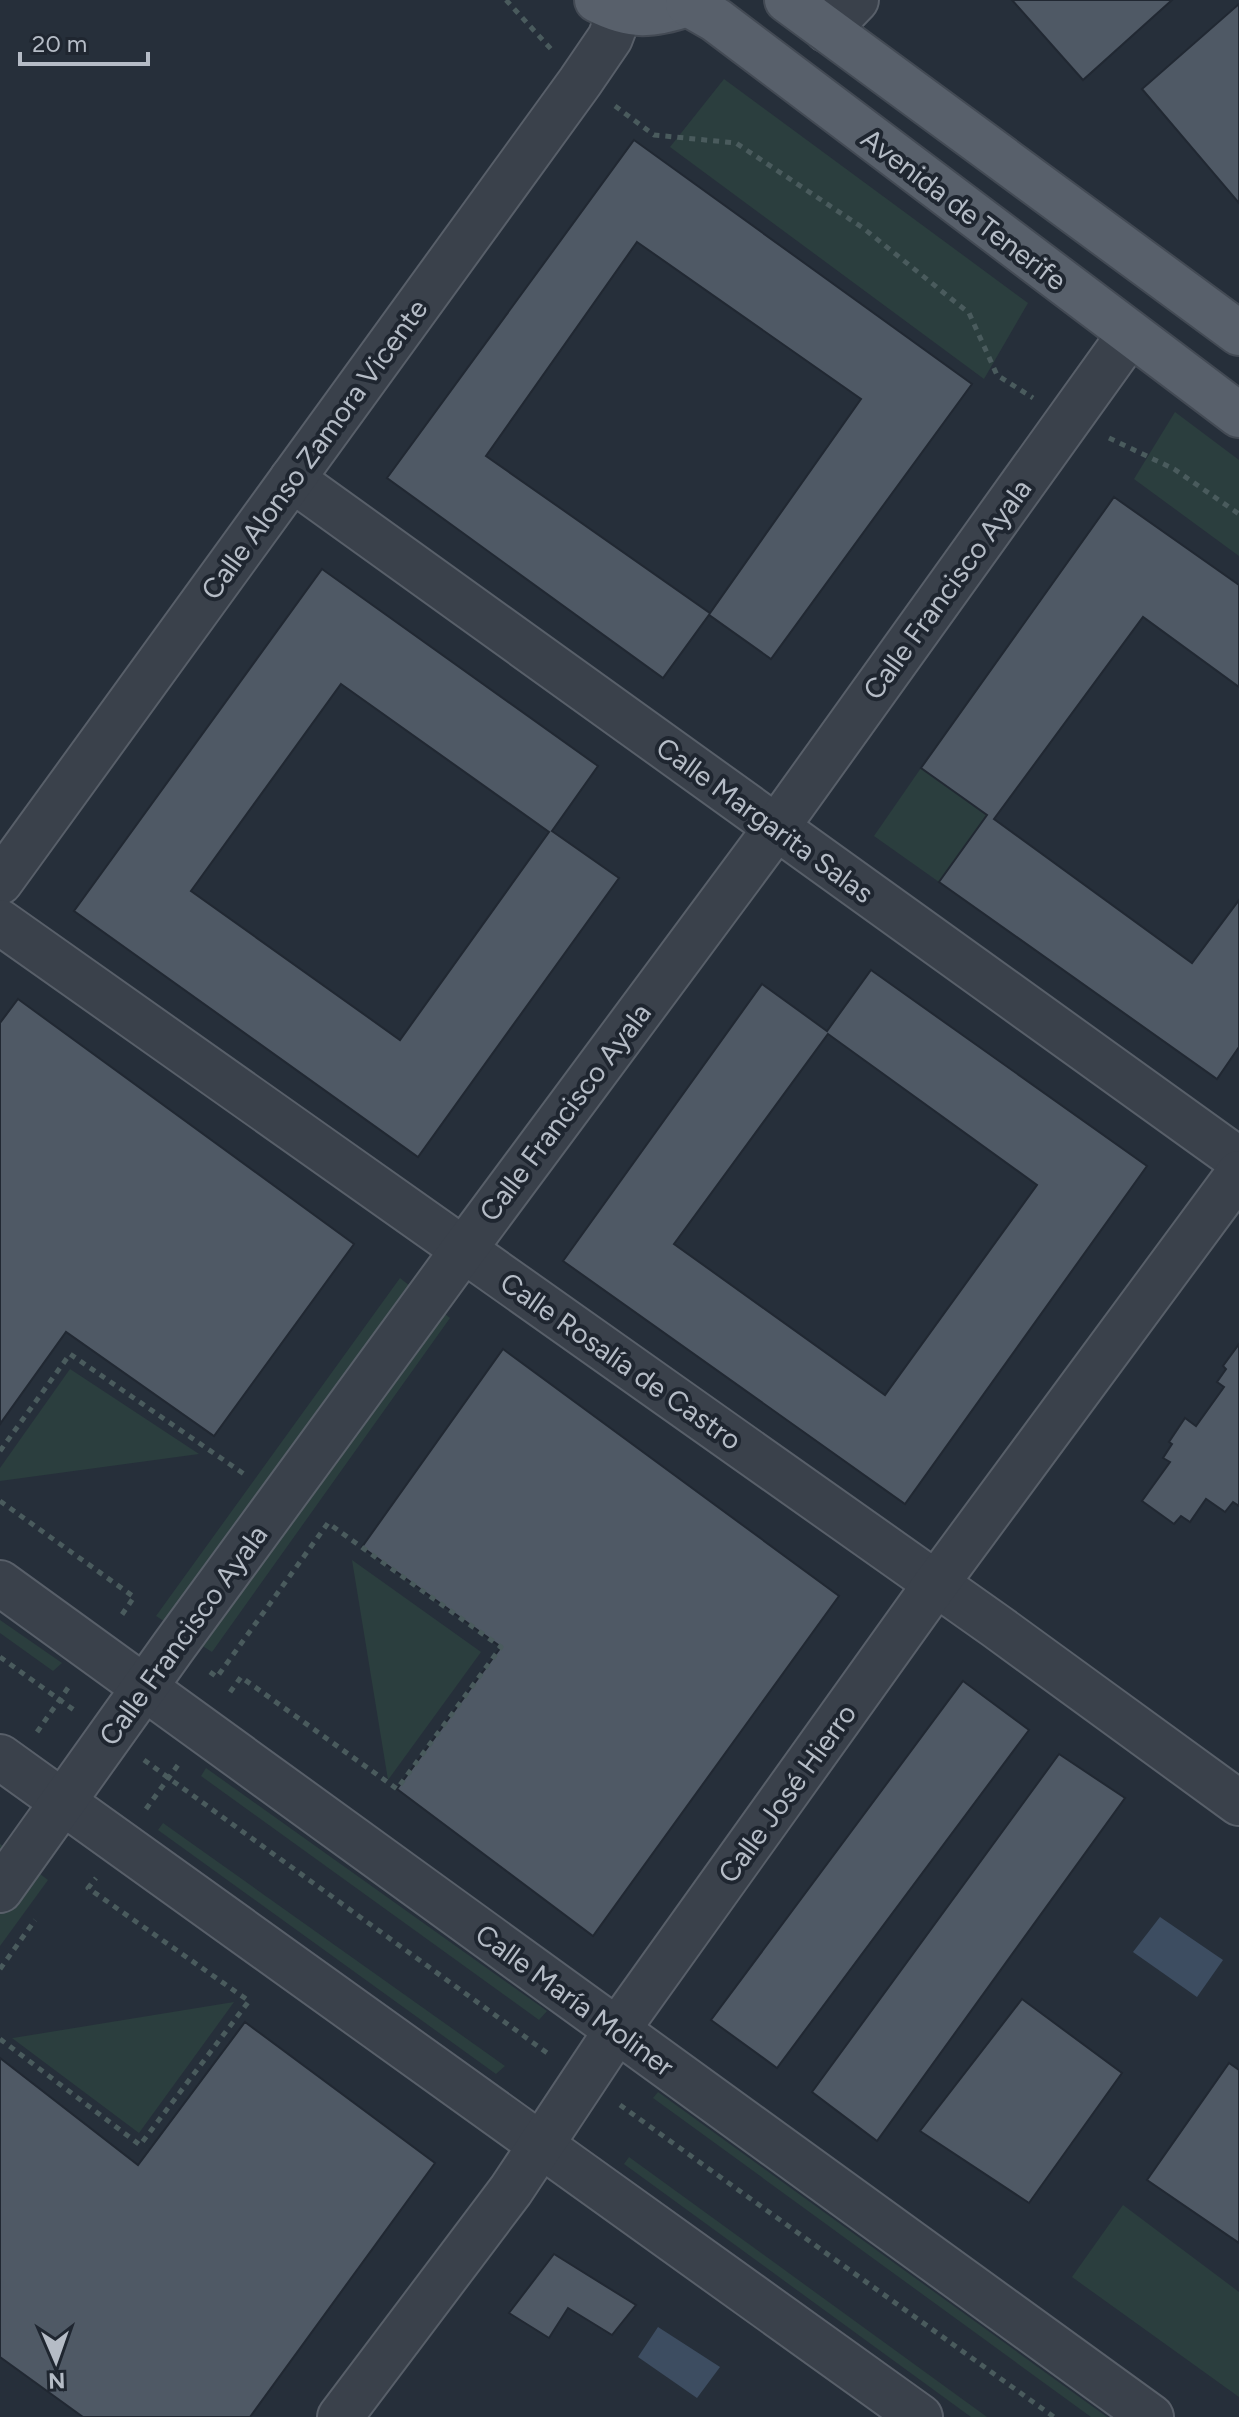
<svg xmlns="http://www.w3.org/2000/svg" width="1239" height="2417" font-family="Figtree,sans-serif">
<rect width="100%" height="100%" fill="#262f3a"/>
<g fill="#2b3e3e">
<path d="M724,79L1028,303L984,379L670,147Z"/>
<path d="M1175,412L1239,460V556L1134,479Z"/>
<path d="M921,768L987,815L939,882L874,836Z"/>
<path d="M400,1278L450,1318L212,1652L156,1616Z"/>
<path d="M70,1369L199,1454L0,1481V1468Z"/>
<path d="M352,1560L481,1652L388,1780Z"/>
<path d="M0,1620L62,1663L53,1671L0,1633Z"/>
<path d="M206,1768L547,2011L539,2020L201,1776Z"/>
<path d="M163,1823L505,2066L496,2074L158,1830Z"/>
<path d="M0,1844L48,1880L0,1946Z"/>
<path d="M234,2002L139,2133L12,2038H13Z"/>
<path d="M658,2092L1107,2417H1091L653,2098Z"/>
<path d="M629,2157L987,2417H971L624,2164Z"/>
<path d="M1123,2205L1239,2292V2397L1072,2277Z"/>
</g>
<g fill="#3d4d61">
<path d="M1160,1917L1223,1960L1197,1997L1133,1952Z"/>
<path d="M658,2327L720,2367L697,2398L638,2357Z"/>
</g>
<g fill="#4f5965" stroke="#212832" stroke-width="2" fill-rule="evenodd">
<path d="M1012,0H1172L1083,80Z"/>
<path d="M1239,4V203L1142,89Z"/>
<path d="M634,140L972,384L771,659L709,615L663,678L387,478ZM637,242L861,399L710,613L486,456Z"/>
<path d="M1114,497L1239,585V687L1143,617L994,819L1192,963L1239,900V1047L1217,1079L939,882L987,815L921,768Z"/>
<path d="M322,569L598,766L552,831L619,878L418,1157L74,911ZM341,684L549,832L400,1040L191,891Z"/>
<path d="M871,970L1147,1166L905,1504L563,1261L762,984L827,1031ZM828,1034L1037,1185L885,1395L674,1244Z"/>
<path d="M18,999L354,1244L214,1436L66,1332L0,1424V1023Z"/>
<path d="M1239,1344V1506L1233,1502L1225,1512L1206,1499L1190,1522L1181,1516L1174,1524L1142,1501L1170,1462L1163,1458L1172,1444L1169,1442L1185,1418L1196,1426L1224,1387L1217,1382L1226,1369L1223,1366Z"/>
<path d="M503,1349L839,1596L593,1936L397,1789L501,1647L362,1547Z"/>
<path d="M963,1681L1029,1730L777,2068L711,2020Z"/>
<path d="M1059,1754L1125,1798L877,2141L812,2092Z"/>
<path d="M1022,1999L1122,2073L1029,2203L920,2131Z"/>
<path d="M245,2022L435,2163L250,2417H83L0,2357V2058L138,2165Z"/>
<path d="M1229,2063L1239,2070V2243L1147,2180Z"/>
<path d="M554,2254L636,2305L612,2335L568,2308L549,2338L509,2313Z"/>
</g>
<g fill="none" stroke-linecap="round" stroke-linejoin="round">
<g stroke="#585f69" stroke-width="48">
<g id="minor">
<path d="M827,30L856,0"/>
<path d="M292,479L1239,1160"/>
<path d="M0,882L580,82L610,38L620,12"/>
<path d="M0,922L996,1626L1239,1803"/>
<path d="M0,1583L1151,2417"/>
<path d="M0,1757L920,2417"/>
<path d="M0,1890L174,1646L464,1249L776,828L1130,334"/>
<path d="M340,2417L511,2190L617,2030L935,1585L1239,1173"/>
</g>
</g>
<g stroke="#434a54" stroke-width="48">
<g id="major">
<path d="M597,0C632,18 652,16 688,4L692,0"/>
<path d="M787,0L1239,333"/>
<path d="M688,4L716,20L1239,415"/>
</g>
</g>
<g stroke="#4a5b5d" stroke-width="5" stroke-dasharray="6 6" stroke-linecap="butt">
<path d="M506,0L551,49"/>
<path d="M615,106L654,135L736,143L863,228L969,313L997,375L1033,398"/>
<path d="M1109,438L1174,469L1239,514"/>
<path d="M0,1451L70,1354L244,1474L242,1477"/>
<path d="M0,1501L134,1597L119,1619"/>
<path d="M0,1657L74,1710"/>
<path d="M210,1672L217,1677L328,1523L501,1647L397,1789L241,1677L228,1695"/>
<path d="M37,1732L70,1685"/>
<path d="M144,1760L550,2055"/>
<path d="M146,1809L178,1765"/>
<path d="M0,1969L35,1920"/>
<path d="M0,2039L140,2145L249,2001L88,1888L96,1878"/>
<path d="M620,2105L1054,2417"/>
</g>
<use href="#minor" stroke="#3a414b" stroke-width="44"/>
<use href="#major" stroke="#58606b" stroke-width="44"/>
</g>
<g text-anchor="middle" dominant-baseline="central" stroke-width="8" stroke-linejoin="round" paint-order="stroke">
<g font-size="28" fill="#b5bcc6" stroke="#1f2630">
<text transform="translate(964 209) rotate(37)">Avenida de Tenerife</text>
<text transform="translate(314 449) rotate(-54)">Calle Alonso Zamora Vicente</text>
<text transform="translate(947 589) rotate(-54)">Calle Francisco Ayala</text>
<text transform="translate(765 820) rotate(36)">Calle Margarita Salas</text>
<text transform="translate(565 1112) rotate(-53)">Calle Francisco Ayala</text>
<text transform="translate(621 1361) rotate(35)">Calle Rosalía de Castro</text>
<text transform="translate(183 1635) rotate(-54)">Calle Francisco Ayala</text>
<text transform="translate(787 1793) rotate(-54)">Calle José Hierro</text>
<text transform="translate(575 2000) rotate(36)">Calle María Moliner</text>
</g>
</g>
<g transform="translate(56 2361) rotate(178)" stroke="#1f2630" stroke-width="6" paint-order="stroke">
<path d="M0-6L14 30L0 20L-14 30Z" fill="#b5bcc6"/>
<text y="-12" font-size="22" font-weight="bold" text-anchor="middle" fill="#b5bcc6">N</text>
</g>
<path d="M20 52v12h128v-12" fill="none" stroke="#b5bcc6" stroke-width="4"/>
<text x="32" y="52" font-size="24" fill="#b5bcc6" stroke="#1f2630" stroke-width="6" paint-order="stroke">20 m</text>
</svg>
